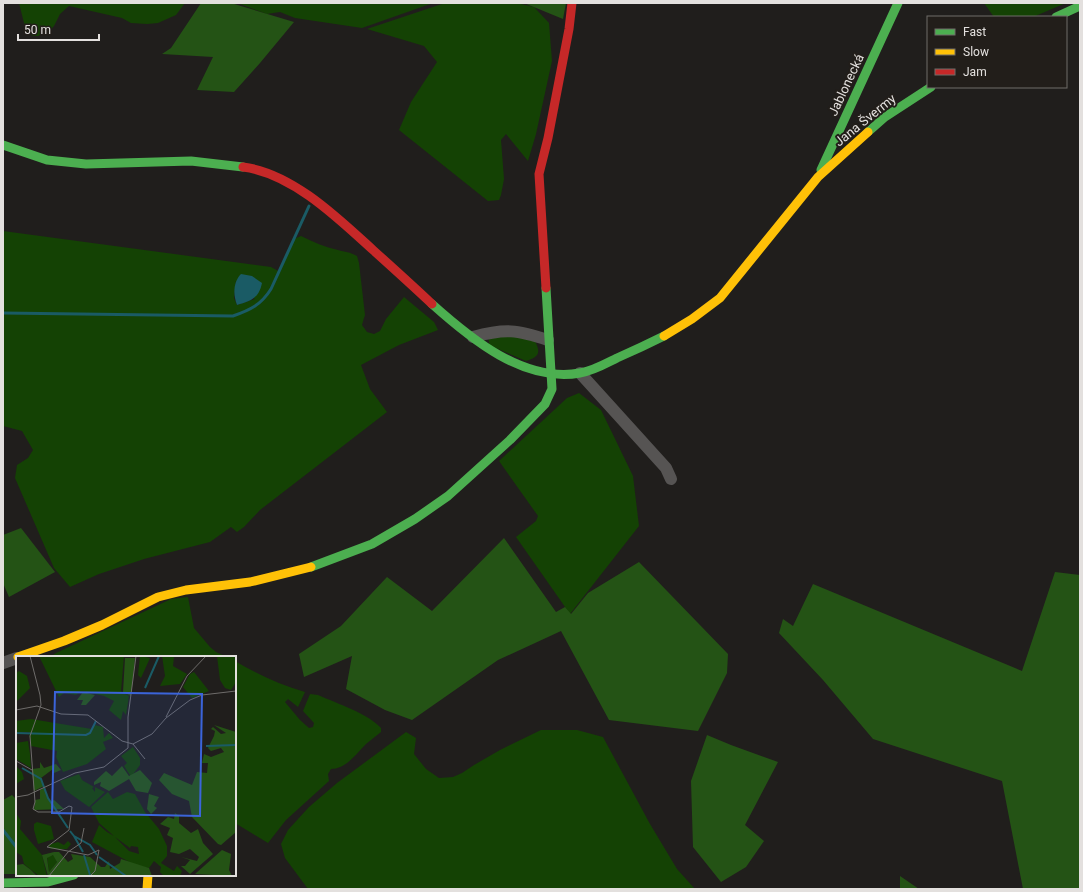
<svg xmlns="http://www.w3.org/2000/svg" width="1083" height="892" font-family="Roboto,sans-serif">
<rect width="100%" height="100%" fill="#201e1c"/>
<g fill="#144204" fill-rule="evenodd">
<path d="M19,3H185L176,15L158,23L147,24L131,23L122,18L69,6L60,14L54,26L48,32L38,36H33L26,31Z"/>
<path d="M237,3H433L362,28L295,18L280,12L267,14Z"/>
<path d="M445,3H517L534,7L549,23L552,61L536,134L528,161L506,134L501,140L504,179L501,195L499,200L488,201L399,130L411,102L437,62L424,46L367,29Z"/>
<path d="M984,3H1066L1033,17H994Z"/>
<path d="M3,231L271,267L280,272L294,239L301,236C313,242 325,247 338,250C345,252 350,252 357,256L359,263L365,315L364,318L362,325L367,332L374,334L380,331L386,319L404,297L434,322L438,330L399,345L361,365L370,389L387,412L260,510L244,527L237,532L231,527L210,542L144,559L99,574L70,587L54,568L15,478L17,465L28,458L33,450L22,431L3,426ZM236,281L255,299L237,305L234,298Z"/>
<path d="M504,336L522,337L535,341C541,353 539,357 526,361L489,345V338Z"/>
<path d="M579,393L601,410L633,476L639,526L570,614L516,537L536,521L538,516L499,461L567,398Z"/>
<path d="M188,597L194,628L210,647L216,652L227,657H89L87,655L85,657H50L56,653L171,599Z"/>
<path d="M235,661C257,674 280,685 305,692L298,707L288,699L285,702L300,720L309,728L313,727L314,723L303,711L310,694L318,695C336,703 369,714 381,728V732C376,736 371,740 366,744C356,754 346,769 331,769L328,774L329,781L286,820L268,843L235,823Z"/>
<path d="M541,730H577L603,737L650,824L677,869L695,889H308L285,858L281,844L288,830L309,807L337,783L406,732L416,738L414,754L426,769L439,778L453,777L462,773L474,765L500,750Z"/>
</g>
<g fill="#245315">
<path d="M201,3H231L294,22L260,63L234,92L197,90L213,57L162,54L171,48Z"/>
<path d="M524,3H566L563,19Z"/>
<path d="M21,528L55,572L9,597L3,583V535Z"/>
<path d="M504,538L556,612L565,607L571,614L588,593L639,562L728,654L727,673L698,731L609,720L561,631L498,660L412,720L385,710L346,689L352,656L304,677L299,654L341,626L387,577L432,611Z"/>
<path d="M1055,572L1080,575V889H1023L1002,781L873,739L823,680L779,633L783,619L793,626L813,584L1022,671Z"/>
<path d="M707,735L731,745L778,762L745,825L764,841L746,867L721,882L693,847L691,781Z"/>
<path d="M12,795L17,800V874H3V800Z"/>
<path d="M900,876L919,889H900Z"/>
</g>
<path fill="#1a5b65" d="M241,274L252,276L262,283C259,298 251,301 237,305C233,295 233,282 241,274Z"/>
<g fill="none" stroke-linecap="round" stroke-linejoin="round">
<g stroke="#1a5b65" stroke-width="3">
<path d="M3,313L233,316C250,310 261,305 271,289L309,206"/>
<path d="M3,830L17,848"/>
</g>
<g stroke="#565453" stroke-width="12">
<path d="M473,337C506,328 517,330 548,340"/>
<path d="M580,373L666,468L671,479"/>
<path d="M3,663L17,658"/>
</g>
<g stroke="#4caf50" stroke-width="9">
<path d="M1056,17L1080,6"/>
<path d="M868,132L885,117L931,87"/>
<path d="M3,145L47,160L86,164L191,161L243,167"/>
<path d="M821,170L898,3"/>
<path d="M432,304C471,339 524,383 580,373C593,371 605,364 617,358C633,351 648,344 664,336"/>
<path d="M311,567L372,544L415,519L448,496L510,440L545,404L552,389L546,288"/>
<path d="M3,883L48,882L74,875"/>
</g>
<g stroke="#ffc107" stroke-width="9">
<path d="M664,336L692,319L720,298L818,177L868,132"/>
<path d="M18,657L64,641L102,625L158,597L186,590L250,582L311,567"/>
<path d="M147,889L148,875"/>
</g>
<g stroke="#c62828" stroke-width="9">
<path d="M243,167C292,173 338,218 373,250C393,268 413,286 432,304"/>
<path d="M546,288L539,174L548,138L569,29L572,3"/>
</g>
</g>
<g text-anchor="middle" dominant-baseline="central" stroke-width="4" stroke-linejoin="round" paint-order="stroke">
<g font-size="13" fill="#e3e0de" stroke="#221e1a">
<text transform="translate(846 85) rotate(-65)">Jablonecká</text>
<text transform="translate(865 120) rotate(-39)">Jana Švermy</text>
</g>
</g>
<g transform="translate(16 656)">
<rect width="220" height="220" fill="#201e1c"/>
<path d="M23,0H108L105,35L113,40L110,59L107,55L105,64L93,54L98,45L88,40L66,35L60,39L48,37L43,41ZM124,0L134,2L125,22L122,19ZM146,0H161L158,1L157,10L171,18L164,28L144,30L149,20ZM201,0H220V26L215,34L209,32L204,24ZM3,15L11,20L14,32L0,46V17ZM178,16L193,35L176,42L167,31L174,18ZM15,63L76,73L79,69L87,71L88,82L93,77L97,82L87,86L90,93L71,108L47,116L40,101L41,95L15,90L13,76H0V65ZM12,85L14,98L15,112L0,103V87ZM117,91L124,102V109L115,121L108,110L111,107L105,100ZM0,110L6,116L8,123L0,128ZM63,118L66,124L78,131L76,132L79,136V131L89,136L73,151L49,134L44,125ZM92,136L97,143L111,136L119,138L129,156L143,173L151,190V200L145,207L158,215L161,210L166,215L164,220H148L144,216L145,211L138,205L133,212L119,209L76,186L83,169L91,176L98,180L83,167L75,151ZM99,181L114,192L115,190L122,191L123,198L113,195ZM0,157L5,165L4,173L26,199L31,220H23L14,213L8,208L6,200L0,196ZM21,166L35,170L38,183L22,188L18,174V168ZM52,185L55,188L51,193H35L32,189L42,186L48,189ZM38,199L41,206L33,216L31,200Z" fill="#144204" fill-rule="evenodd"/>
<path d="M109,2H119L115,40L107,36ZM67,36L79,39L70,49H65L67,44H61ZM198,69L220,76V176L205,189L202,188L176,161L173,145L156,138L143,124L148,117L176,129L181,116L191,117L192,107H186L188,98L195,101L208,96L205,92L195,95L192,92L198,80L199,75L195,73L197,71L205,78L210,77ZM24,106L28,112L40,108L45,114L38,117L37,113L25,122L28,130L18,135L16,113L24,112ZM106,110L113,120L124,114L136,127L132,137L120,135L113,123L93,135L84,130L85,126L78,129V126L90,115L96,120ZM28,132L34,146L38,144L48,153L18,154L19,144L24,143V134ZM133,138L143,141L138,150L141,152L135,158L131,153ZM159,157L163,160V167L175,177L182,173L187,187L197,198L174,218L165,210H169L174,204L165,201L181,205L183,201L174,193L163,198L154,196L157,182L151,179L154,172L144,168L152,161L158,163ZM206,194L215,198L213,214L216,220L179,218ZM38,196H43L52,206L57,203L55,198L74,201L85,211H89L93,205L94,213L104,207L105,203L133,212L136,220H32L26,199ZM37,199L41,206L33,216L31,202ZM7,208L15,214L21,220H0V209Z" fill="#245315" fill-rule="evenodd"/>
<path fill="none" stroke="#1a5b65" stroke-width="2" d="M129,32L143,0M0,77L70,79L74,77L80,65M190,90L220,89M6,112L25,123L32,142L52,172M54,175L58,180L74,189L81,199M58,180L67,196M68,199L74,219M83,201L110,220"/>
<path fill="none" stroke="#6e6c6a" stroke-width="1" d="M14,0L24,39L25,49L14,80L19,146L17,153L22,156H43L53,150L56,151L53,174L31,191L72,199L83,194L79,215L74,220M0,54L21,50L45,58L72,59L106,85L117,88L136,78L150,62L174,44L186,39L220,35M150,61L171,20L190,0M117,88L129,103M0,105L16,114M0,141L12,139L59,117L88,111L112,92V61L120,0M33,220L52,196L65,187L68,172"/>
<path fill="#3b64d9" fill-opacity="0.15" stroke="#3b64d9" stroke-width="2" d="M39,36L186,38L184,160L36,157Z"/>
<rect width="220" height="220" fill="none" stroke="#e3e0de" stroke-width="2"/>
</g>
<rect width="1083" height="892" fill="none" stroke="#e3e0de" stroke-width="8"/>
<rect x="927" y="16" width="140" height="72" fill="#221e1a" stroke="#6f6c68"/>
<rect x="935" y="29" width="20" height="6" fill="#4caf50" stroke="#6f6c68"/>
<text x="963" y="36" font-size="12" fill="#e3e0de">Fast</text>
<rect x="935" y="49" width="20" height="6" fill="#ffc107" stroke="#6f6c68"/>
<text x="963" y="56" font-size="12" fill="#e3e0de">Slow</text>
<rect x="935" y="69" width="20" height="6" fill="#c62828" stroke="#6f6c68"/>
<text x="963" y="76" font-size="12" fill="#e3e0de">Jam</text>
<path d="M18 34v6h81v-6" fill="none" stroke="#e3e0de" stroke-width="2"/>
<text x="24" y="34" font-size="12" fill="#e3e0de" stroke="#221e1a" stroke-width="3" paint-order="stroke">50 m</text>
</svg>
